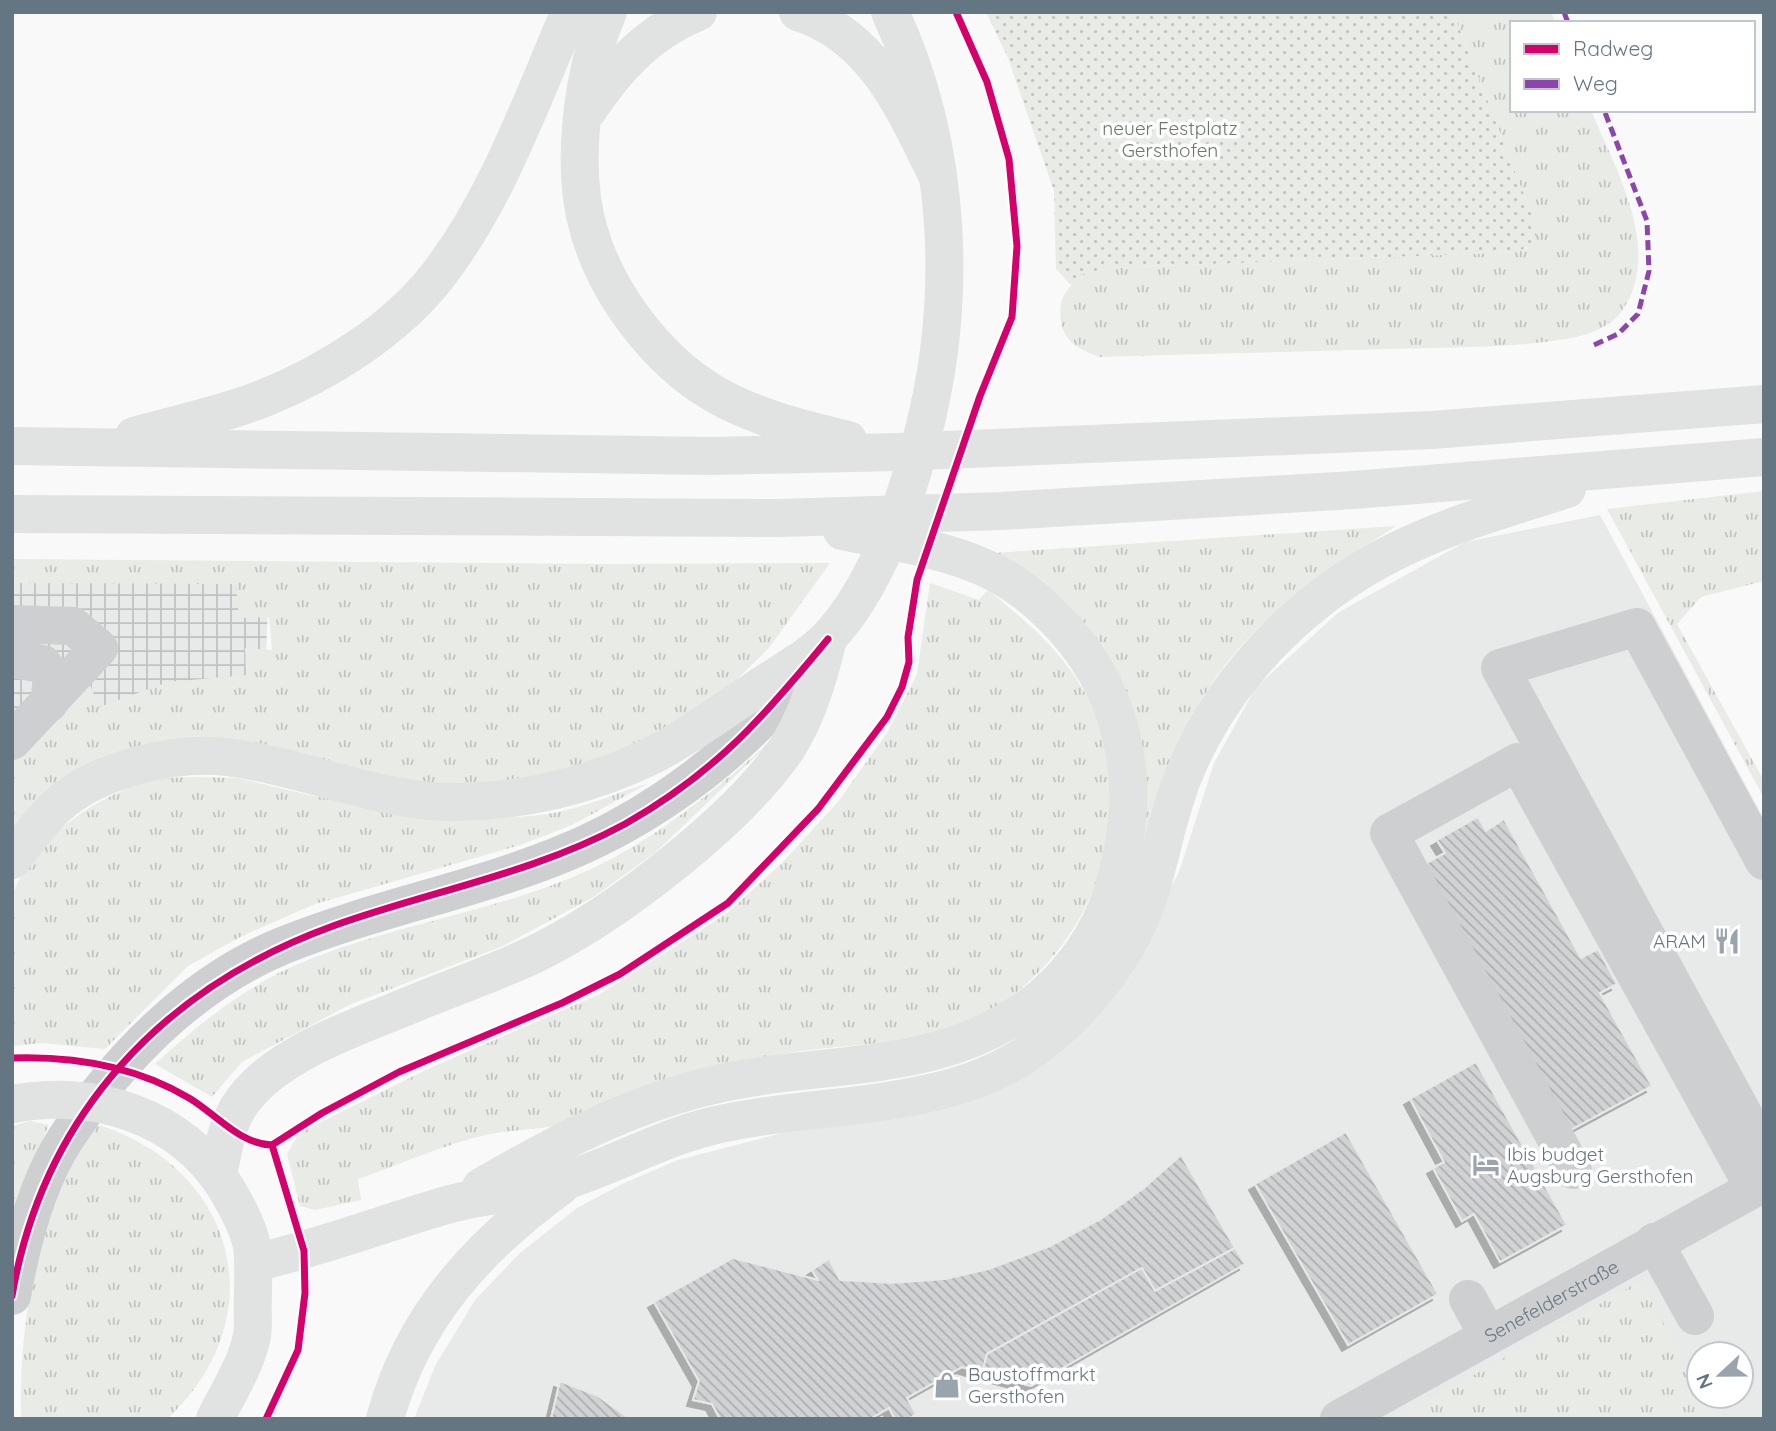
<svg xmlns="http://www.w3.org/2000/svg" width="1776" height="1431" font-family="Quicksand,sans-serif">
<defs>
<pattern id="industrial-grid" width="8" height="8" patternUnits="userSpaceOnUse" patternTransform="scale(1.75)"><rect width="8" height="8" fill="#e8e9e9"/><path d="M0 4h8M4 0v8" fill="none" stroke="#c0c1c2"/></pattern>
<pattern id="grass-tufts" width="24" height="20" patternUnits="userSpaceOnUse" patternTransform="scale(1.75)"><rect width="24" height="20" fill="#e8ebe6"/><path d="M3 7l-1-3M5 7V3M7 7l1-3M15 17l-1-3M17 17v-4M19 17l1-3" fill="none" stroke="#c0c3c0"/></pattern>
<pattern id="park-dots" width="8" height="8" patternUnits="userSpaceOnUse" patternTransform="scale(1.75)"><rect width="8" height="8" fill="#e8ebe6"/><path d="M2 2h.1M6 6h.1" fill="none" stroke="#c0c3c0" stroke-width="1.8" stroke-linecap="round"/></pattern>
<pattern id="building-back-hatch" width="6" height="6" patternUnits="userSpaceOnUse" patternTransform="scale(1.75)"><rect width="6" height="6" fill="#d0d2d3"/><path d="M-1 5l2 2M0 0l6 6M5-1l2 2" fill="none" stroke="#acafb1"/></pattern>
<filter id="shadow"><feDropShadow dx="-6" dy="6" stdDeviation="0" flood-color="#0004"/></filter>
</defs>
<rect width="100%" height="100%" fill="#f9f9f9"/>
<path fill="#e8e9e9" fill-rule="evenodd" d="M1600,515L1764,819V1419H414L435,1366L475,1300L520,1253L577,1208L622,1184L678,1160L790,1131L895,1116L1118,986L1179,872L1214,763L1256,687L1339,612L1465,542ZM1699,1354H1741V1396H1699Z"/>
<path fill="url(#industrial-grid)" d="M270,563L264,699L12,776V565Z"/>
<g fill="url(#grass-tufts)">
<path d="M1453,12H1551L1556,23H1512V110H1591C1615,169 1664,250 1622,311C1612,325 1593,333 1577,337C1514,349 1449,347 1386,349C1291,352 1195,354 1100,357C1073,348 1057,336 1061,304C1062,295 1073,283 1078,275L1107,268L1519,252L1527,247L1537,228Z"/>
<path d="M1764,491V581L1701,597L1677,624L1764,781V798L1607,509Z"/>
<path d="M1396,526C1316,578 1235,629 1192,718C1170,762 1156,812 1139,859L1110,661L1075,612L1036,579L994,553Z"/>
<path d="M12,559L606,564L830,563L769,648L723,693L658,737L597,764L465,788L381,777L279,752L60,784L12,827V761L90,685L99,707L168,682L246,675L245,648L272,650L269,617L239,618L236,584L12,583Z"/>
<path d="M930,583L979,600L988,590C1025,620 1059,648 1084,691C1153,811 1088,971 963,1024C898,1051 827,1041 761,1059C710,1073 660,1091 610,1108C592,1114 573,1122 554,1126C532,1130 508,1130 485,1135C442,1145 399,1165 358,1179L361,1200L315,1210L300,1206L287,1154L299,1133L430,1068L600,994L726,914L781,864L838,802L887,733L917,674Z"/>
<path d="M780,733L656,852L595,896L503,946L351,1004L242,1062L212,1097L155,1064C201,1022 249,983 308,960C400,923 500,911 591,869C662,836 722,784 780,733Z"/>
<path d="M237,778C337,802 443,829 547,814C581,809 616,793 649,783L572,825L520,845L315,904L242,936L188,966L105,1049L42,1043L12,1046V895C34,840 89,801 144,782C164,775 213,778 237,778Z"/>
<path d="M30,1121L49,1125L12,1211V1126Z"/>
<path d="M95,1124C236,1166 277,1317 167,1419H21C19,1336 32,1251 67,1176C75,1158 87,1141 95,1124Z"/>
<path d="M1640,1281L1699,1387V1396H1704L1717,1419H1396Z"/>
</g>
<path fill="url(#park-dots)" d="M986,12H1453L1537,228L1535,240L1519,252L1107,268L1078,275L1071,285L1056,269L1054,191L1008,58Z"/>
<g fill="url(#building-back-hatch)" stroke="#e8e8e8" stroke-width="2" filter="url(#shadow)">
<path d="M1478,817L1486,831L1504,819L1581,958L1598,949L1617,984L1600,993L1652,1086L1567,1132L1421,866L1445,853L1437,840Z"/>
<path d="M1476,1062L1567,1225L1500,1262L1474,1214L1462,1221L1433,1168L1444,1162L1410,1099Z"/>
<path d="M1346,1132L1438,1294L1348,1345L1255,1184Z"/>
<path d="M1181,1155L1235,1248L1155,1291L1142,1268L987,1354L982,1373L962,1367L907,1398L916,1414L909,1419H895L889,1408L870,1419H720L712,1404L693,1400L699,1381L654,1302L733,1258L818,1280L812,1270L829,1259L840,1280L860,1281L891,1283L945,1279L989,1269L1050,1246L1101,1219L1144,1188Z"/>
<path d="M1235,1248L1245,1264L1031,1386L982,1373L987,1354L1142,1268L1155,1291Z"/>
<path d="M560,1381L598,1396L630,1419H551Z"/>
</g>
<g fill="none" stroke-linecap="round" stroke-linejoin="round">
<g stroke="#cecfd0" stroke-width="38">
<path d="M12,624L73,626L99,648L12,741"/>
<path d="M12,659L43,664L52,678L49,703"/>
<path d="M1764,861L1637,627L1500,668L1764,1152"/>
<path d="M1573,1170L1389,833L1518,762L1754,1188"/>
<path d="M1654,1242L1695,1316"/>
<path d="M12,1296C21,1244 37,1183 66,1138C119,1058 192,983 282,946C371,910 466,892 555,857C632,827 704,778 761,720C780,700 796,678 813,657"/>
<path d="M1468,1299L1488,1335"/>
<path id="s1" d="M1339,1419L1764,1183"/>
</g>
<g stroke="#e1e2e2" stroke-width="38">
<path d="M12,860C25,842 41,821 57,806C96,770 174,751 226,757C302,766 372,800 449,802C518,803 591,786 653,755C687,738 719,713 752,692C776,675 808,659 828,638C874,590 905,504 921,441C959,301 952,145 890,12"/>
<path d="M12,1104C94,1089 180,1115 226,1188C236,1205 248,1226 252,1246C254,1262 253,1278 253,1294C252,1307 254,1323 252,1336C246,1365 228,1393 215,1419"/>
<path d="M218,1176C224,1145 227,1117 249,1093C288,1048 366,1024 420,1001C461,984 504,970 543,950C621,910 738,820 787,748C808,715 819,676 828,639"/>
</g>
<g stroke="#e1e2e2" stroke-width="38">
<path d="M608,12C582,72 570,168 589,231C607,294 657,360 713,393C753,417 802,429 848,440"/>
<path d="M798,12C875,36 905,111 938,177"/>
<path d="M588,110C617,66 649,32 698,12"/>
<path d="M134,436C176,424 221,415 262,399C327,373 396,330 439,274C498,197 531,101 570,12"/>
<path d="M12,446L711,456L897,452L1432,430L1764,404"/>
<path d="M12,514L779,518L1001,511L1354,490L1764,457"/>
<path d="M481,1187C552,1146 624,1107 705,1087C823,1057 942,1080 1042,997C1075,969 1098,935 1112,894C1130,835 1135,780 1117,720C1097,656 1045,595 983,567C939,548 889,541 842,531"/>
<path d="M253,1263C320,1248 384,1223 450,1204C489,1194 531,1191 570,1179C617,1164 660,1139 708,1127C810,1101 944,1114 1032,1050C1083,1013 1130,955 1149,895C1161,856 1168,815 1183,777C1226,670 1315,585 1420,540C1468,519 1518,505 1567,489"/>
<path d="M385,1419C412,1318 478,1246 561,1186"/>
</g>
<g stroke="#8e44ad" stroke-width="5" stroke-dasharray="10 5" stroke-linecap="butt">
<path d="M1564,12L1568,23"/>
<path d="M1594,345L1618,334L1638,314L1649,271L1647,221L1604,110"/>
</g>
<g stroke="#fff" stroke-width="11">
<g id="cycleway">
<path d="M12,1058C74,1056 135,1066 189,1098C216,1114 239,1144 272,1145L322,1113L399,1072L562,1003L620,974L728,903L818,809L887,717L902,687L909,662L908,637L917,580L980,396L1012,317L1017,246L1009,159L987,82L956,12"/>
<path d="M12,1296C43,1115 162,988 333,926C430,891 533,874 625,824C715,773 763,718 828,639"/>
<path d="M266,1419L298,1350L305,1293L304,1251L272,1145"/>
</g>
</g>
<use href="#cycleway" stroke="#d6006c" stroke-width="7"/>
</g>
<defs>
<g id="restaurant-bare" transform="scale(2.1)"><path d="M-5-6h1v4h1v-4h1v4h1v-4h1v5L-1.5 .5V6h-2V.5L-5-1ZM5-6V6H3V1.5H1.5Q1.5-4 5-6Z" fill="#99a4ac" stroke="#fff" stroke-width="2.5" paint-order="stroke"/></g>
<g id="hotel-bare" transform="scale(2.1)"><path d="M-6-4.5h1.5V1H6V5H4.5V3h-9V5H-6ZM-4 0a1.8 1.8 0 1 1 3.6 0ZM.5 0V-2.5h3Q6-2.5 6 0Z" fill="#99a4ac" stroke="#fff" stroke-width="2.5" paint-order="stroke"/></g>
<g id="shop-bare" transform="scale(2.1)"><path d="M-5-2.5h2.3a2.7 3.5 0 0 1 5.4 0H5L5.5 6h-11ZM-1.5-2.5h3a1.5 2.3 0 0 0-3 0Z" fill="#99a4ac" stroke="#fff" stroke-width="2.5" paint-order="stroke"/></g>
</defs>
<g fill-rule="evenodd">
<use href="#restaurant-bare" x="1727" y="941"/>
<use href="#hotel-bare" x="1486" y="1165"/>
<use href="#shop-bare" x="947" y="1385"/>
</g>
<g text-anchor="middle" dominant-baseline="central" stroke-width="7" stroke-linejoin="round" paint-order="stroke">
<g font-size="19" fill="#687a64" stroke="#fff">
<text x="1170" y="128">neuer Festplatz<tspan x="1170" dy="22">Gersthofen</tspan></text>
</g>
<g font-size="19" fill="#657683" stroke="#fff" text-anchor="start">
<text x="1706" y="941" text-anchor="end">ARAM</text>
<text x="1507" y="1154">Ibis budget<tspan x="1507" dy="22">Augsburg Gersthofen</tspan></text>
<text x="968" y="1374">Baustoffmarkt<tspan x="968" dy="22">Gersthofen</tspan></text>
</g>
<g font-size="19" fill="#657683" stroke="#fff">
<text stroke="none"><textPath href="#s1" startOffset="243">Senefelderstraße</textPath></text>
</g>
</g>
<rect width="1776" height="1431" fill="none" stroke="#657683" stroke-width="28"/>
<rect x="1510" y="21" width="245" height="91" fill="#ffffff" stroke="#c1c8cd" stroke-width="2"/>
<rect x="1524" y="44" width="35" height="10" fill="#d6006c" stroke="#c1c8cd" stroke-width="2"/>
<text x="1573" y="56" font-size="21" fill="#657683">Radweg</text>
<rect x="1524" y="79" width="35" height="10" fill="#8e44ad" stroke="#c1c8cd" stroke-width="2"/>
<text x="1573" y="91" font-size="21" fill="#657683">Weg</text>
<g transform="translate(1720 1375) rotate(248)"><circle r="33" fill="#ffffff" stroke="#c1c8cd" stroke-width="2"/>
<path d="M0-5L12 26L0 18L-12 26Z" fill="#99a4ac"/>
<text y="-10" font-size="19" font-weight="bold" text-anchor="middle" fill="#657683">N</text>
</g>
</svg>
